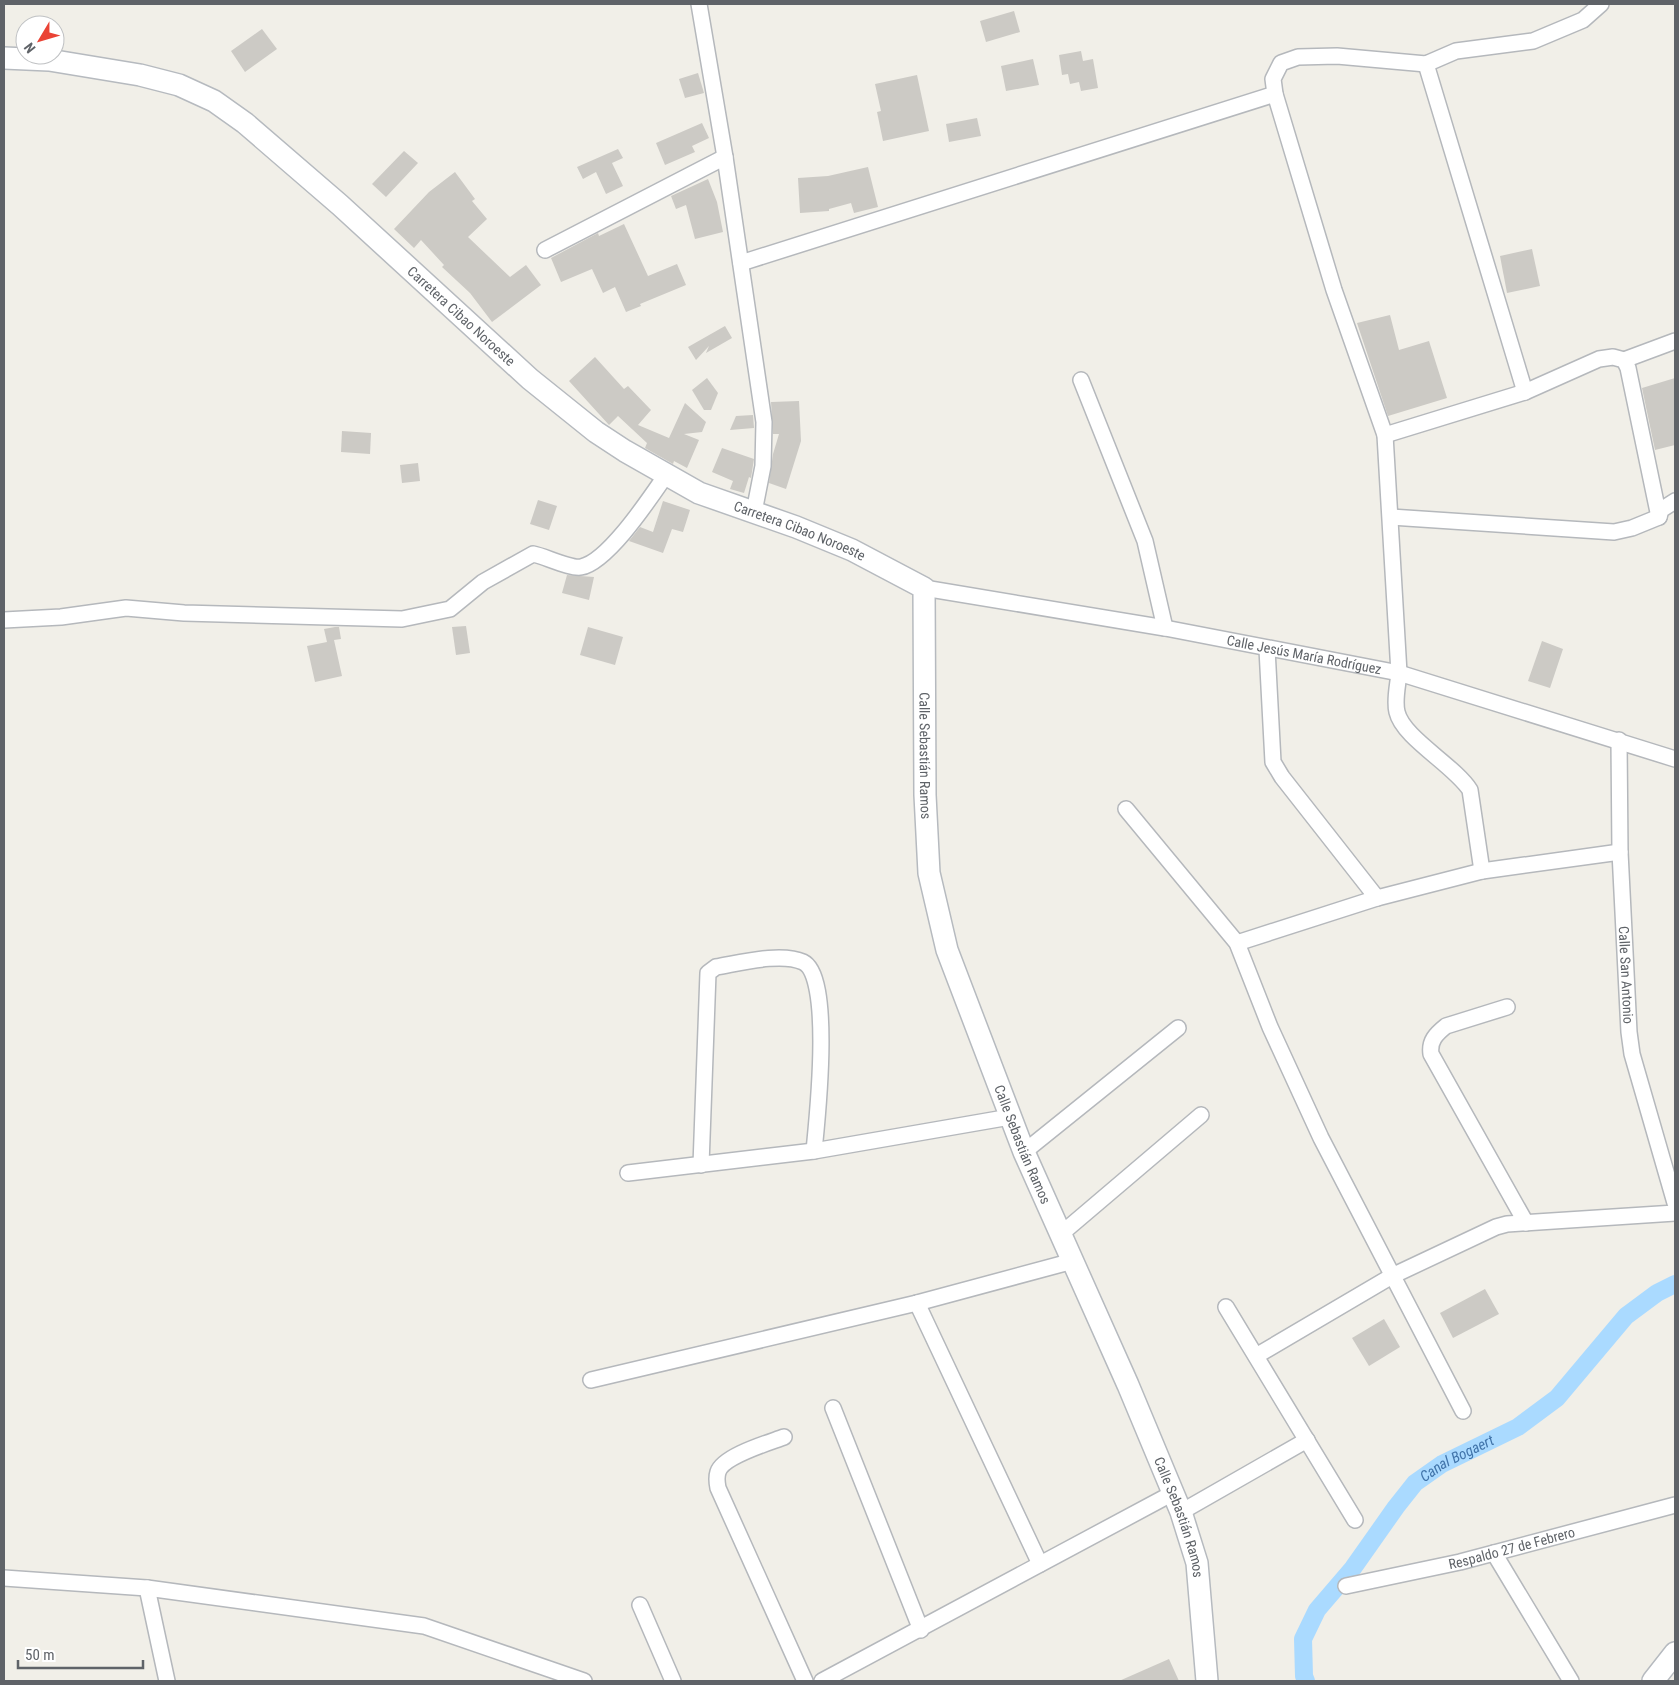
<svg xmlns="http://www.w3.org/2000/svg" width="1679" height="1685" font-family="'Roboto Condensed',sans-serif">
<rect width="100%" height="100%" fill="#f1efe8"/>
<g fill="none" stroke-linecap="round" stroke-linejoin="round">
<path stroke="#aadaff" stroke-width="18" id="s1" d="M1306,1681L1304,1676L1303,1639L1317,1610L1353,1568L1396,1507L1415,1483L1442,1464L1518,1427L1557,1398L1626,1316L1657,1293L1675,1284"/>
</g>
<g fill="#cccac5">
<path d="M1014,11L1020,32L986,42L980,21Z"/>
<path d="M262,29L277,49L245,72L231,51Z"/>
<path d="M1081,51L1083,61L1093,59L1098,88L1081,91L1079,82L1070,84L1068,74L1062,75L1059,55Z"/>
<path d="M1033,59L1039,85L1006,91L1001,66Z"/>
<path d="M698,73L704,93L685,98L679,79Z"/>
<path d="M917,75L929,131L883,141L877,112L881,111L875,84Z"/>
<path d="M977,118L981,136L949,142L946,124Z"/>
<path d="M702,123L709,138L692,146L695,152L665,165L656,143Z"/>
<path d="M618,149L623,158L612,163L623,186L606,194L596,172L583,179L577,167Z"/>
<path d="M404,151L418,163L386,197L372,184Z"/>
<path d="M868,167L878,207L854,213L851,203L829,209V211L800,213L798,178L828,176Z"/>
<path d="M455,172L475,199L472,201L487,219L468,237L510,277L526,265L541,285L492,322L470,293L442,267L444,265L421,240L414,248L394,229L429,192Z"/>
<path d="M708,179L717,202L723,232L695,239L686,205L676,209L671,196Z"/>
<path d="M624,224L648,276L677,264L686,285L640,304L641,306L626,312L615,287L603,293L592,269L561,282L551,258L598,233L599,236Z"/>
<path d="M1532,249L1540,286L1507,293L1500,256Z"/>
<path d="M1390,315L1399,350L1429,341L1447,398L1388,416L1357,323Z"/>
<path d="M725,326L732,338L706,353L709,346L696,360L688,347Z"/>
<path d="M595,357L624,389L628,386L651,410L638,425L669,438L685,403L706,422L702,432L684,434L699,440L687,468L674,461L673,464L645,448L647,443L618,416L609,425L569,381Z"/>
<path d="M707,378L718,393L711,410H704L692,390Z"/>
<path d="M1675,378V445L1655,450L1642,388Z"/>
<path d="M799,401L801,441L786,489L769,483L773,454L779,434H773L771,402Z"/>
<path d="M753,415L754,428L730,430L736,416Z"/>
<path d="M342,431L371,433L370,454L341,452Z"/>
<path d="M722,448L754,459L751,478L749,477L744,493L730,489L733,481L712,472Z"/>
<path d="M418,463L420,481L402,483L400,465Z"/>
<path d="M538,500L557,506L549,530L530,524Z"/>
<path d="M663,501L690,510L683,532L672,529L663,553L629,541L640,527L653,532Z"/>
<path d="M567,575L594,577L589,600L562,593Z"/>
<path d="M466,626L470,653L456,655L452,627Z"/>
<path d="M335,627H339L341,639L334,640L342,676L315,682L307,646L327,642L324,629Z"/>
<path d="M588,627L623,637L615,665L580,655Z"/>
<path d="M1542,641L1563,649L1550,688L1528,681Z"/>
<path d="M1485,1289L1499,1314L1453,1338L1440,1313Z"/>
<path d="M1384,1319L1400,1347L1369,1366L1352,1338Z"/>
<path d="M1169,1659L1179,1681H1119Z"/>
</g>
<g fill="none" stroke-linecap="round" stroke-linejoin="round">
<g stroke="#b5b8bc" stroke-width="18">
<g id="minor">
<path d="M699,4L725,157L764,422L763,466L754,512"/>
<path d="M1426,64L1525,392"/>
<path d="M545,250L725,157"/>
<path d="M741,263L1275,94"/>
<path d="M1624,360L1675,341"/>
<path d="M1081,380L1145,541L1165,628"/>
<path d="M1385,435L1525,392L1599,359L1613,357L1624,360L1628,368L1659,517"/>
<path d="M1391,517L1614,532L1632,528L1659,517L1661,510L1675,501"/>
<path id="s2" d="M924,588L1165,628L1399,673L1675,759"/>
<path d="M4,620L61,617L126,608L184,613L402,619L450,609L483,582L533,554C544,556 571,569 581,567C608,562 650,498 666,475"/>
<path d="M1267,649L1273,762L1282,777L1377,898"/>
<path id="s3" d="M1619,740L1620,852L1629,1032L1632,1054L1675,1203"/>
<path d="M1126,809L1237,943L1270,1027L1321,1138L1463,1411"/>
<path d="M1482,871L1470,790C1454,765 1403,738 1397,712C1394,700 1398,685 1399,673L1385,435L1334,290L1275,94L1273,79L1281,63L1298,57L1337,56L1426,64L1456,51L1533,41L1583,20L1601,4"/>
<path d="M1237,943L1377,898L1482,871L1620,852"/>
<path d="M1507,1007L1446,1026C1436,1034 1429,1041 1431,1054L1526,1223"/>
<path d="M1024,1152L1178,1028"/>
<path d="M701,1165L708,973L716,967C740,963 781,952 803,962C833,976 817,1120 814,1151"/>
<path d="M628,1173L814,1151L1010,1117"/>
<path d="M1061,1234L1201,1115"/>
<path d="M917,1303L1040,1564"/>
<path d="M1226,1307L1355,1520"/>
<path d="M1256,1356L1392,1276L1496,1227L1507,1224L1675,1213"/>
<path d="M591,1380L917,1303L1073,1261"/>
<path d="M833,1408L921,1630"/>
<path d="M784,1437C768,1443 723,1456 718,1472C716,1478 717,1483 718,1488L805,1681"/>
<path d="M1181,1512L1307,1440"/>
<path d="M1494,1553L1571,1681"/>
<path d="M4,1578L147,1588L424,1626L584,1681"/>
<path id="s4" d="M1346,1586L1460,1562L1675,1505"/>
<path d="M147,1588L167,1681"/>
<path d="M640,1605L673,1681"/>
<path d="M822,1681L1173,1493"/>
</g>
</g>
<g stroke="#b6babf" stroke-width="24">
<g id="secondary">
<path id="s5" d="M4,58L49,60L140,75L179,85L214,101L245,123L340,205L530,379L596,432L625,451L699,493L796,527L852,550L924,588L925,795L929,873L947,950L1024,1152L1128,1385L1181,1512L1197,1563L1207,1681"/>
<path d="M1653,1681L1675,1653"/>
</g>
</g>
<use href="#minor" stroke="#fff" stroke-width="15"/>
<use href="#secondary" stroke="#fff" stroke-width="21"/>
</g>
<g text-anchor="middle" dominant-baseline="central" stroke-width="4" stroke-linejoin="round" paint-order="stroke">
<g font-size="14" fill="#5f6368" stroke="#fff">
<text stroke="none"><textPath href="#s5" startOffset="544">Carretera Cibao Noroeste</textPath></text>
<text stroke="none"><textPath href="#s5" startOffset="949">Carretera Cibao Noroeste</textPath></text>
<text stroke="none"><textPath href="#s2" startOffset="386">Calle Jesús María Rodríguez</textPath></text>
<text stroke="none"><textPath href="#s5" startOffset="1254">Calle Sebastián Ramos</textPath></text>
<text stroke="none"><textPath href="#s3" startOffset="235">Calle San Antonio</textPath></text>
<text stroke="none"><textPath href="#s5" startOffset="1659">Calle Sebastián Ramos</textPath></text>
<text stroke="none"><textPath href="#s5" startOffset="2064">Calle Sebastián Ramos</textPath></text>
<text stroke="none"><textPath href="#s4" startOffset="170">Respaldo 27 de Febrero</textPath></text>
</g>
<g font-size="15" font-style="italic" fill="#4174aa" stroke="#fff">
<text stroke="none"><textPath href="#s1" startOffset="284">Canal Bogaert</textPath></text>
</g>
</g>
<rect width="1679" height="1685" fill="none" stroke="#5f6368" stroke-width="10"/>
<g transform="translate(40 40) rotate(232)"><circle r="24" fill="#ffffff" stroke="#bfc1c3"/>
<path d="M0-4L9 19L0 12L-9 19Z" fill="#ea4335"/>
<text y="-8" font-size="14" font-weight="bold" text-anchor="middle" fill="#5f6368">N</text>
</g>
<path d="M18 1660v8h125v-8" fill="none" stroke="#5f6368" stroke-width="2.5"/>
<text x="25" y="1660" font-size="15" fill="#5f6368" stroke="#ffffff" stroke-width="4" paint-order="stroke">50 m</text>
</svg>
